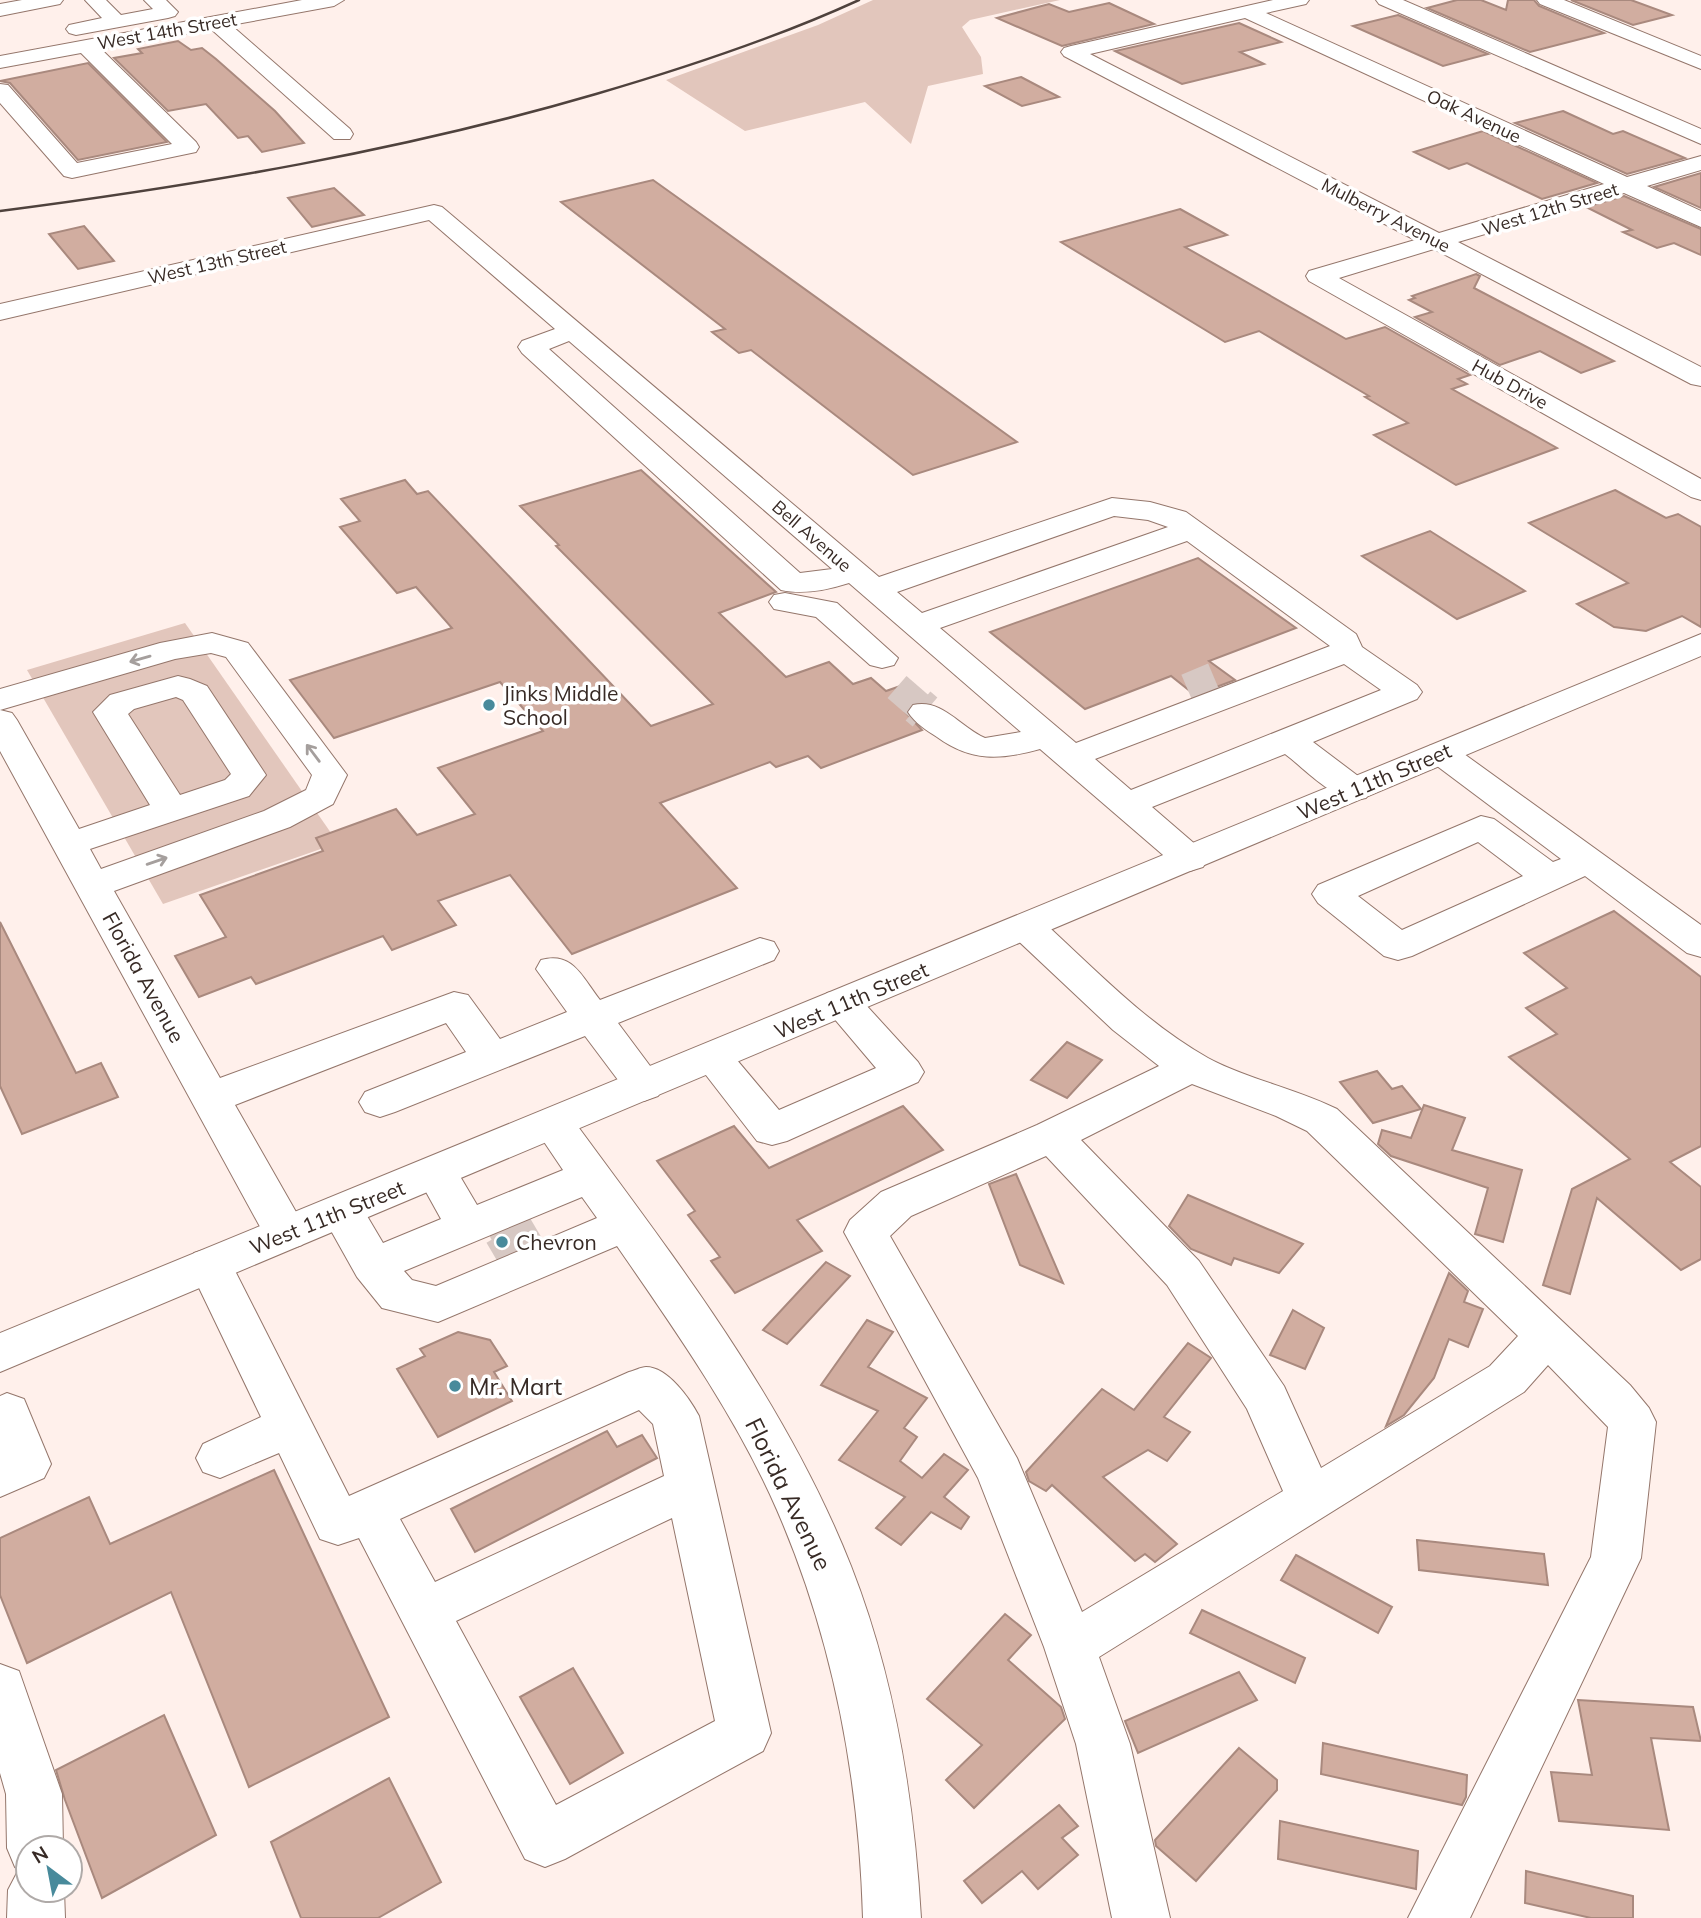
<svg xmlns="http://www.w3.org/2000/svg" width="1701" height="1918" font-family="Mulish,sans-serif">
<rect width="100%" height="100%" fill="#fff0eb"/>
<g fill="#e2c6bc">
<path d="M873,0H1060L970,20L962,27L981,57L983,74L928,86L911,144L865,102L745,131L666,80L818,25Z"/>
<path d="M185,623L338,843L163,904L27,670Z"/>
</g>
<g fill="#d1ada0" stroke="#a9897e" stroke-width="2">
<path d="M1457,0H1481L1506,10L1508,0H1534L1539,6L1604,33L1530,52L1427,8Z"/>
<path d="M1571,0H1631L1672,15L1633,25Z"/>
<path d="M1109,3L1154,24L1062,46L997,18L1049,4L1069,12Z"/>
<path d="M1398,15L1488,54L1443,66L1353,26Z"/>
<path d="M1239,23L1281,42L1240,52L1264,64L1182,84L1115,51Z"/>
<path d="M178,41L191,50L202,48L216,59L275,111L304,143L262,152L248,136L238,138L206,104L168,111L114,58L142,53L138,49Z"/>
<path d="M88,63L167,142L78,160L10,83L0,81Z"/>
<path d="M1021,77L1059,97L1022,106L985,86Z"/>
<path d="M1563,111L1613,134L1623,131L1685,158L1627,174L1515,123Z"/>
<path d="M1483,131L1597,183L1542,199L1467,163L1449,169L1414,152Z"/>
<path d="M1701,173V208L1654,187Z"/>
<path d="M653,180L709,220L1017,442L913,475L751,350L739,353L712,332L725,329L561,202Z"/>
<path d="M334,188L364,215L312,227L288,198Z"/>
<path d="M1624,196L1701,229V255L1674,243L1657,248L1623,232L1632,230L1586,207Z"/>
<path d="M1180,209L1227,235L1185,247L1346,339L1385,327L1470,375L1458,379L1467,384L1452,389L1557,448L1456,485L1374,435L1408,423L1365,397L1369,396L1259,331L1225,342L1061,242Z"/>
<path d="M84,226L114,261L78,269L49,234Z"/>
<path d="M1476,274L1480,276L1474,288L1614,361L1581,373L1540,351L1500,365L1415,317L1432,312L1409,300L1415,298L1412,296Z"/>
<path d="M641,470L776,592L719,613L786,677L829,662L853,684L871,678L886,691L909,683L928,702H913L905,712L922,730L821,768L808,756L776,767L770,762L660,803L737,888L572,954L510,875L438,901L456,925L392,950L383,936L256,984L251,977L199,997L175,956L226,937L200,895L323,851L316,838L396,809L417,835L475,814L438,768L543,731L500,682L334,738L290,680L452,628L416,587L397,593L340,527L360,521L341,499L405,480L417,494L428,491L651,726L713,704L556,546L559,545L520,506Z"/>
<path d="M1615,490L1666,518L1678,514L1701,527V627L1682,616L1646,631L1614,627L1577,604L1628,583L1529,523Z"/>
<path d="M1430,531L1525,591L1457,619L1362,556Z"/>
<path d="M1198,558L1296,628L1209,661L1235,680L1195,695L1171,676L1085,709L990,632Z"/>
<path d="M1614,911L1701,977V1146L1670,1162L1701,1187V1259L1681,1270L1597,1198L1570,1294L1543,1285L1572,1189L1630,1159L1509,1057L1557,1034L1526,1008L1567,988L1524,953Z"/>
<path d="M0,922L76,1073L101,1063L118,1097L22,1134L0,1086Z"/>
<path d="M1067,1042L1102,1060L1067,1098L1031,1080Z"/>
<path d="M1377,1071L1392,1089L1402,1086L1421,1109L1373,1123L1340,1082Z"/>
<path d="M1424,1105L1465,1118L1452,1150L1522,1170L1503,1242L1475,1234L1488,1188L1391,1156L1378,1144L1382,1130L1411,1138Z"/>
<path d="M903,1106L943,1150L797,1220L822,1251L735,1293L711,1261L720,1257L688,1215L695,1211L657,1161L734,1126L769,1168Z"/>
<path d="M1016,1174L1063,1283L1020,1265L989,1184Z"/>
<path d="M1188,1195L1303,1244L1279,1273L1234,1258L1231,1265L1191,1249L1169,1226Z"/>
<path d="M826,1262L850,1276L787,1344L763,1330Z"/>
<path d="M1449,1273L1468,1291L1464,1302L1483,1309L1468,1347L1449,1339L1434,1378L1404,1415L1386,1426Z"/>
<path d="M1293,1310L1324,1328L1305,1369L1270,1355Z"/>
<path d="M867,1320L893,1332L868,1367L927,1398L904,1428L917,1437L900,1461L922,1478L944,1454L968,1470L944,1497L969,1517L961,1529L931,1512L901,1545L876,1528L905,1497L839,1460L878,1411L821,1385Z"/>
<path d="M458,1332L490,1340L507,1366L494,1372L512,1401L438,1437L397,1369L425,1356L420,1349Z"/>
<path d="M1188,1343L1211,1358L1164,1417L1190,1432L1167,1461L1148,1450L1103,1477L1177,1544L1155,1562L1145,1554L1135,1561L1052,1485L1046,1491L1029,1481L1026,1472L1102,1389L1134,1410Z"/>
<path d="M607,1431L617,1447L642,1435L657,1458L475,1552L451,1509Z"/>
<path d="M274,1470L389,1717L249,1787L171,1592L27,1663L0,1595V1538L89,1497L110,1544Z"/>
<path d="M1417,1540L1544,1554L1548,1585L1419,1570Z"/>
<path d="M1296,1555L1392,1607L1378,1633L1281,1580Z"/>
<path d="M1202,1610L1305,1658L1295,1683L1190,1633Z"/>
<path d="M1005,1614L1031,1635L1008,1660L1061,1707L1065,1719L974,1808L946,1780L982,1745L927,1699Z"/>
<path d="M573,1668L623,1753L570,1784L520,1697Z"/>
<path d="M1239,1672L1257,1700L1138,1753L1125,1721Z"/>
<path d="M1578,1700L1693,1707L1701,1741L1651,1738L1669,1830L1559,1821L1551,1772L1592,1775Z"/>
<path d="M164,1715L216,1835L102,1898L65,1800L56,1770Z"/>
<path d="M1323,1743L1467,1775L1466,1797L1462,1805L1321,1774Z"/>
<path d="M1239,1748L1277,1780V1790L1196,1881L1156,1846L1155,1840Z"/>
<path d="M389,1778L441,1882L378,1918H301L271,1842Z"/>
<path d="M1059,1805L1078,1826L1062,1838L1078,1855L1038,1889L1022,1871L982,1903L964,1881Z"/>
<path d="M1280,1821L1418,1851L1416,1889L1278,1859Z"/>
<path d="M1526,1871L1633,1896V1918H1591L1525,1903Z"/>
</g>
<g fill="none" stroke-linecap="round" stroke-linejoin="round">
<g stroke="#d7c8c3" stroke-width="29" stroke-dasharray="29 15" stroke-linecap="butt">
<path d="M897,687L920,707"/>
<path d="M1187,688L1225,672"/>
</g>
<g stroke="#d7c8c3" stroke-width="38" stroke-dasharray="38 19" stroke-linecap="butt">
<path d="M918,706L925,712"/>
<path d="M503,1221L509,1232"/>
</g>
<path stroke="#d7c8c3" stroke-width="50" stroke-dasharray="50 25" stroke-linecap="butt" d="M508,1230L521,1252"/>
<g stroke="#94766b" stroke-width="2">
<g id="minor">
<path d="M22,0H63L60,4L0,16V4Z"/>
<path d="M85,0H106L121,15L153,9L144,0H166L178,12L175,16L168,18L76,35L69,33L66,29L69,25L102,18Z"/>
<path d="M302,0H344L334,6L231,25L350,129L353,134L350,139H334L211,29L101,49L196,142L199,147L196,152L72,178L64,176L0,103V84L8,85L77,163L172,144L81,53L0,68V56Z"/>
<path d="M1273,0H1309L1306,4L1266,13L1627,177L1701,156V170L1647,186L1701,211V227L1624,193L1458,242L1701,367V386L1691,384L1434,249L1339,278L1701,479V500L1691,497L1309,281L1306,276L1309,271L1415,240L1064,56L1061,52L1064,48L1071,46ZM1245,18L1604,184L1439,233L1090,54Z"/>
<path d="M1376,0H1403L1701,129V144L1379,4Z"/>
<path d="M1537,0H1564L1701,56V69L1540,4Z"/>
<path d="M434,205L442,207L879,577L1112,498L1150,502L1186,512L1356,634L1362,647L1417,685L1422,692L1417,699L1313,742L1366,782L1372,790L1366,798C1336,805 1308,771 1285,754L1152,807L1203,851L1208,859L1203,867L1190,871L1177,867L1040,749C1001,760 971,762 937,737C926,730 915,723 908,712L913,705C942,698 960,727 985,738L1021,732L849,583C827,590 804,595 781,590L522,353L518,347L522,341L555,329L429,220L0,320V304ZM569,341L832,569L800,573L549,349ZM1114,516L1148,520L1168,527L922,613L897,592ZM1187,541L1330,646L1076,743L940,628ZM1344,664L1381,690L1131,790L1095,759Z"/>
<path d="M785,593L837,603L898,658L894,665L882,668L870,665L816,617L774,609L769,602L774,595Z"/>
<path d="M212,633L248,643L347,775L333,804L290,827L114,891L220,1078L454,992L468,995L500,1039L567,1012L536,969L541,960C573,951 582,977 600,1000L760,938L774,942L779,951L774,960L618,1023L665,1086L658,1096L644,1101L630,1096L585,1036L395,1112L380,1117L365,1112L359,1102L365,1092L466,1052L446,1023L235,1105L308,1233L302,1245L286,1250L270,1245L0,751V689L160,643ZM211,653L226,657L312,775L306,790L264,811L101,869L90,849L249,796L266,775L207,686L190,679L178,676L110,695L93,712L150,805L79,829L17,720L12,713L0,710L175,659ZM176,697L183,700L231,774L225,780L180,795L128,714L134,709Z"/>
<path d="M1441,743L1453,746L1701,925V957L1687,953L1585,876L1412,956L1398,960L1384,956L1318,903L1312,894L1318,885L1481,816L1494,819L1553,862L1561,859L1429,760L1424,753L1429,746ZM1478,842L1523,876L1402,930L1358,896Z"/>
<path d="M1026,915L1039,918C1093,967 1144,1022 1208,1058C1249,1080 1295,1088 1337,1109L1630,1385L1649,1408L1656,1422L1641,1558L1470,1918H1408L1591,1557L1608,1427L1548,1365L1524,1392L1099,1657L1130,1744L1170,1918H1112L1076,1744L1044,1647L978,1478L844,1232L850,1220L881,1192L1037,1125L1159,1066L1113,1030L1013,936L1007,927L1013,918ZM1192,1084L1276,1116L1307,1131L1518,1336L1490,1366L1321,1468L1284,1386L1199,1261L1081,1140ZM1046,1156L1167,1285L1247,1409L1283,1491L1082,1612L1017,1458L890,1236L911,1216Z"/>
<path d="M841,990L855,993L918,1062L924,1072L918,1082L787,1141L772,1145L757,1141L692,1057L698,1047L712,1043L726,1047L779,1110L876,1068L821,1003L827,993Z"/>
<path d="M553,1109L568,1113C673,1256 785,1399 851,1566C895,1678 914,1798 921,1918H863C859,1777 833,1639 777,1510C736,1416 675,1330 617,1246L438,1322L382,1308L357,1277L320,1211L327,1199L342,1195L357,1199L383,1243L441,1219L415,1172L421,1161L436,1156L451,1161L477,1205L563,1170L532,1124L538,1113ZM582,1197L597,1218L436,1286L412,1280L404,1271Z"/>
<path d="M210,1248L226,1253L349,1496L629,1372C634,1371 641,1367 646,1367C668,1367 690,1399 699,1416L771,1733L763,1751L565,1859L545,1867L525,1859L359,1538L338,1545L320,1539L279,1453L220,1478L203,1472L196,1458L203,1444L261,1417L188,1265L194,1253ZM639,1410L653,1424L664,1476L435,1582L400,1519ZM672,1518L715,1721L556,1805L456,1621Z"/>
<path d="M7,1393L24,1399L51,1464L44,1478L0,1497V1396Z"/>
<path d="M0,1664L19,1671L62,1794L63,1848H28V1890H64L65,1918H7L8,1890L19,1869L15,1867L7,1848L6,1794L0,1773Z"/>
</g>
</g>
<g stroke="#94766b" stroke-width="2">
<path id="major" d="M1701,634V656L0,1372V1333Z"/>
</g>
<use href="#minor" fill="#fff" fill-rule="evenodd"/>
<use href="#major" fill="#fff" fill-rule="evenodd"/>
<path stroke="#4f423d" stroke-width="2.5" d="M0,211C201,185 401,151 596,94C685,68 774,39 859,0"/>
</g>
<defs><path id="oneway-shaft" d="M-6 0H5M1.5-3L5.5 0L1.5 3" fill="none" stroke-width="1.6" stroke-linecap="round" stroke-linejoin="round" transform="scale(1.75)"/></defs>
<g stroke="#a59f9d">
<use href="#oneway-shaft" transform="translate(140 659) rotate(164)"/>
<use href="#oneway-shaft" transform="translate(313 753) rotate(-127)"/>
<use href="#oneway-shaft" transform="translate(157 861) rotate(-19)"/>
</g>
<g fill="#488a9b" stroke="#fff" stroke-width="2.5">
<circle cx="489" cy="705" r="7"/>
<circle cx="502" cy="1242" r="7"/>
<circle cx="455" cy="1386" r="7"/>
</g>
<g text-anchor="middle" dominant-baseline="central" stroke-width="7" stroke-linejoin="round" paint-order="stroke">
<g font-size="18" fill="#372a25" stroke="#fff">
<text transform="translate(167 31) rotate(-10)">West 14th Street</text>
<text transform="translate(1474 116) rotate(25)">Oak Avenue</text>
<text transform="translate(1550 209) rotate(-17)">West 12th Street</text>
<text transform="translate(1386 215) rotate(27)">Mulberry Avenue</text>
<text transform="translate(217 262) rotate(-13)">West 13th Street</text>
<text transform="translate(1510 384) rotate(29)">Hub Drive</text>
<text transform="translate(812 536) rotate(41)">Bell Avenue</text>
</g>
<g font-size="21" fill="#372a25" stroke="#fff" text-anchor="start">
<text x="503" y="693">Jinks Middle<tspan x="503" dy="24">School</tspan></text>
<text x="516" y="1242">Chevron</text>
</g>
<g font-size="21" fill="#372a25" stroke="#fff">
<text transform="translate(1374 781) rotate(-23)">West 11th Street</text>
<text transform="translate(144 977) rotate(61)">Florida Avenue</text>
<text transform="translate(851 1000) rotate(-23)">West 11th Street</text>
<text transform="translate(327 1217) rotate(-22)">West 11th Street</text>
</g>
<g font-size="24" fill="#372a25" stroke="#fff" text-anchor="start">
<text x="469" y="1386">Mr. Mart</text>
</g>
<g font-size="24" fill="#372a25" stroke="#fff">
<text transform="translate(789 1494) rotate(64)">Florida Avenue</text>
</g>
</g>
<g transform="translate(49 1869) rotate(328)"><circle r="33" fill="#ffffff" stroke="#afaaa8" stroke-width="2"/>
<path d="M0-5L12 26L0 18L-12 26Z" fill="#488a9b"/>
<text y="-10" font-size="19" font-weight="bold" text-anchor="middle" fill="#372a25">N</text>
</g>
</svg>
